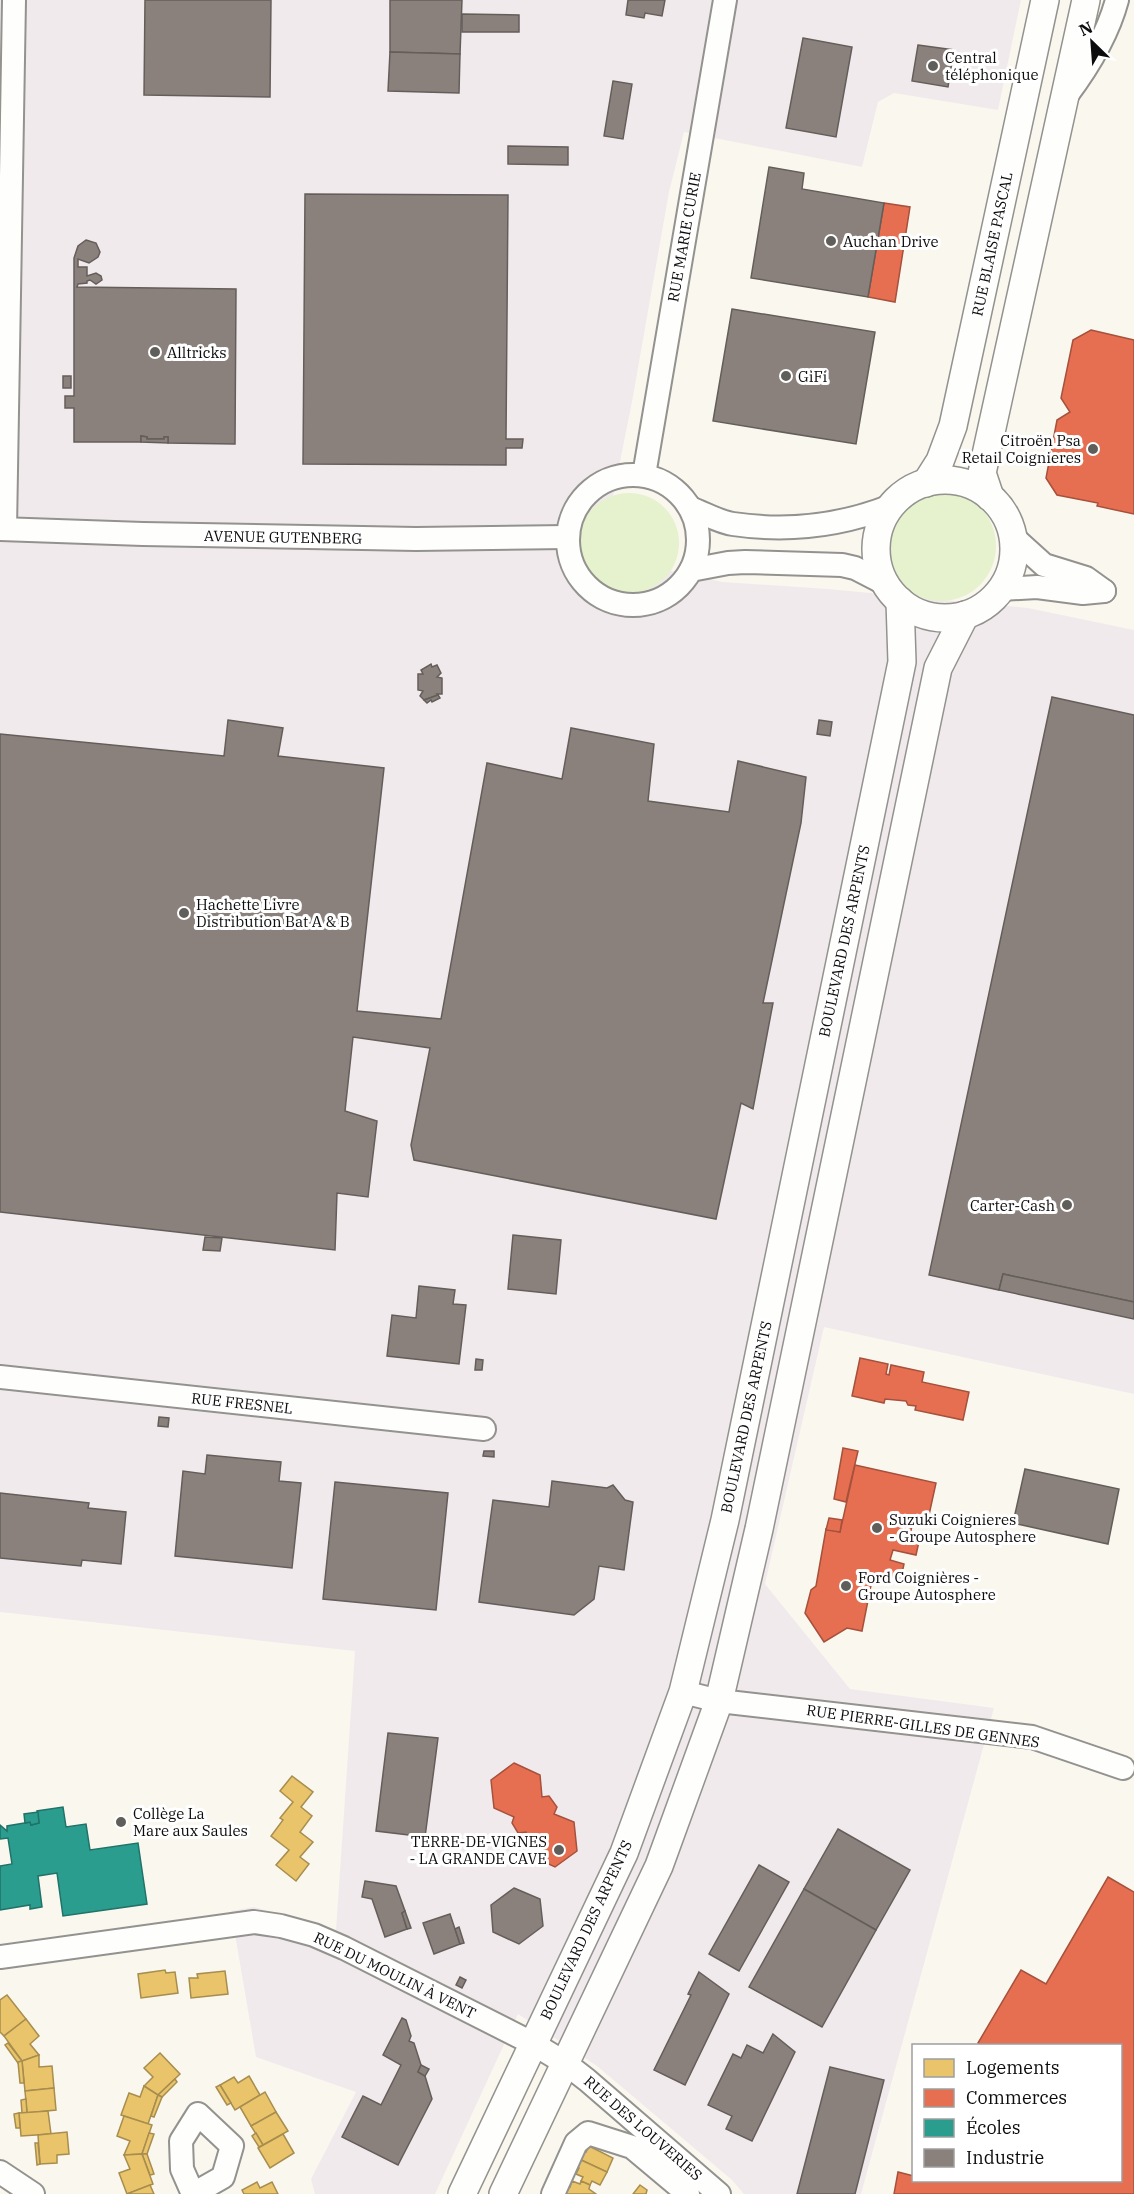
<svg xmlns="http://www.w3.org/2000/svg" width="1134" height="2194" font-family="'IBM Plex Serif',serif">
<rect width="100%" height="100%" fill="#faf7ef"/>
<path fill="#f1eaed" d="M0,0H1021L998,110L894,93L878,102L862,167L684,132L669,192L632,402L601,556L723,582L828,589L1028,608L1134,630V1394L824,1327L765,1584L850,1689L994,1708L861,2194H744L732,2180L597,2066L518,2014L435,2194H315L311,2179L356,2092L256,2057L231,1911L254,1907L336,1930L355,1651L0,1612Z"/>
<g fill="#e6f1cd">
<circle cx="941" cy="546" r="55"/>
<circle cx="629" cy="543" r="50"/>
</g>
<g fill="#e9c46a" stroke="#a78d4e" stroke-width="1.5">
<path d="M292,1776L313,1792L301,1807L312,1816L300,1832L313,1842L300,1857L309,1864L296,1881L276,1865L289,1850L271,1836L283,1820L280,1818L293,1802L280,1791Z"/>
<path d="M165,1970L166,1973L175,1972L178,1993L141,1998L138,1974Z"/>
<path d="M225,1971L228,1994L191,1998L189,1978H198L197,1974Z"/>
<path d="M7,1995L26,2019L4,2036L0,2032V2000Z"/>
<path d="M26,2019L39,2036L30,2044L39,2055L22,2061L4,2036Z"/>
<path d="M8,2043L22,2061L18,2063L5,2045Z"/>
<path d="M160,2053L180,2074L158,2095L144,2086L153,2077L144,2068Z"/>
<path d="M39,2055V2067L52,2066L54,2088L25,2091L22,2061Z"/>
<path d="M22,2061L24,2083H20L18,2062Z"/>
<path d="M249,2076L260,2095L235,2110L220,2085L234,2077L238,2083Z"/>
<path d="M175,2079L177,2082L162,2097L158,2095Z"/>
<path d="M220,2085L231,2103L227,2105L216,2087Z"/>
<path d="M144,2086L158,2095L148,2124L121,2115L129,2093L140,2097Z"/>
<path d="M54,2088L56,2110L27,2113L25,2091Z"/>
<path d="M265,2092L276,2112L251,2126L240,2107Z"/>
<path d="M158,2095L162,2097L154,2117L151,2116Z"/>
<path d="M26,2099L27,2113H22L21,2100Z"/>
<path d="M48,2111L51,2134L21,2136L19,2113Z"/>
<path d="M276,2112L288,2131L263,2145L251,2126Z"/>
<path d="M19,2113L20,2128H16L14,2114Z"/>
<path d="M124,2116L152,2125L142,2154L124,2155L130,2141L117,2136Z"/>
<path d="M67,2132L69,2154L57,2155V2163L40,2164L38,2135Z"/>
<path d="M149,2133L154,2134L147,2154H142Z"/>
<path d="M256,2133L263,2145L259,2147L252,2136Z"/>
<path d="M283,2134L294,2153L270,2168L258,2148Z"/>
<path d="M35,2143H38L40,2164L37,2165Z"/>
<path d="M589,2146L613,2158L607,2172L579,2159L583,2151L586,2152Z"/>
<path d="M142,2154H147L154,2174L150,2175Z"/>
<path d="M142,2154L153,2184L127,2194L119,2173L130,2169L124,2155Z"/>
<path d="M579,2159L607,2172L600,2185L592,2181L590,2185L581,2181L583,2177L576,2174L579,2168L575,2166Z"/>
<path d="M572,2181L580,2184L581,2181L590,2185L589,2189L596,2194H565L566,2185L570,2187Z"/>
<path d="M257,2182L260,2188L272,2182L278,2194H244L242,2190Z"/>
<path d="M150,2185L154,2194H127Z"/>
<path d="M640,2185L647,2190L646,2194H633Z"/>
</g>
<g fill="#e76f51" stroke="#a5513c" stroke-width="1.5">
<path d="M884,203L910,207L895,302L868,297Z"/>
<path d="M1091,330L1134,340V514L1097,506L1098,503L1057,495L1046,478L1057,420L1070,412L1061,398L1073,340Z"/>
<path d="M860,1358L888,1364L886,1374L889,1375L891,1365L924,1372L922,1382L969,1392L963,1420L915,1410L916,1406L908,1405L906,1401L885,1399L884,1403L852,1396Z"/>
<path d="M843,1448L858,1451L846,1502L834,1499Z"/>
<path d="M855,1465L936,1483L927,1524L913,1521L910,1535L920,1537L916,1555L893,1550L890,1560L904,1564L901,1578L888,1575L886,1583L872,1580L862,1631L847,1628L824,1642L805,1613L811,1590L816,1586L826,1529L840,1532Z"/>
<path d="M829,1518L842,1520L840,1532L826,1530Z"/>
<path d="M514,1763L540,1775L542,1797L549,1796L557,1807L554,1814L574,1822L577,1851L555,1867L529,1855L526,1832L518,1833L512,1823L514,1817L494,1808L491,1780Z"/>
<path d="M1108,1877L1134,1892V2194H894L898,2172L914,2176V2180H1120V2046H981L978,2043L1021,1970L1046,1984Z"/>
</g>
<g fill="#2a9d8f" stroke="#217268" stroke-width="1.5">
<path d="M63,1807L66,1827L86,1824L90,1850L138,1843L147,1904L63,1916L57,1873L38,1876L42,1907L30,1909V1905L0,1910V1866L12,1864L8,1838L0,1839V1825L7,1831V1826L30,1822L31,1825L39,1823L37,1811Z"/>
<path d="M38,1812L39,1823L31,1825L30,1822L25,1823L24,1814Z"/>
</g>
<g fill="#8a817c" stroke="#645e5a" stroke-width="1.5">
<path d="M145,0H271L270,97L144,95Z"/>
<path d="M390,0H462L460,54L390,52Z"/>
<path d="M628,0H665L662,16L645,13L644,18L626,15Z"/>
<path d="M462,14L519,15V32H462Z"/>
<path d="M803,38L852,47L836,137L786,128Z"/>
<path d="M918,45L954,50L948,87L912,81Z"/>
<path d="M390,52L460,54L459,93L388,91Z"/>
<path d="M613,81L632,84L623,139L604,136Z"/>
<path d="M508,146L568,147V165L508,164Z"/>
<path d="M769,167L804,173L802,189L884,203L868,297L751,278Z"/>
<path d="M305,194L508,195L506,439H523L522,448H506V465L303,464Z"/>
<path d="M86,240L96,243L100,252L98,257L89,263L78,259V267H87V276L96,273L101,276L102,280L96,284L90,280L87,281V283L78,284L77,287L236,289L235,444L168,443V437H164V439H147V437L141,436V442H74V408H65V396H74V258L78,246Z"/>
<path d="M732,309L875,332L856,444L713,421Z"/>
<rect x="63" y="376" width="8" height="12"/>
<path d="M141,436L147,437V439H164V437H168V443L141,442Z"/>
<path d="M431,664L432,667L437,665L441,673L437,677L442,678V694H437L438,695L424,700L420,696L423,691L418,690V674H423L421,670Z"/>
<path d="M438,695L440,698L432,702L431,700L427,703L424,700Z"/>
<path d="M1052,697L1134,715V1302L1003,1274L999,1290L929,1275Z"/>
<path d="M228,720L283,728L278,756L384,768L357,1011L441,1019L487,763L562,779L571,728L654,744L648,801L729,812L738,761L806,777L801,823L763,1003H773L753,1109L741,1103L716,1219L414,1160L411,1145L430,1048L353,1037L345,1111L377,1121L368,1197L337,1193L335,1250L0,1212V734L224,756Z"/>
<path d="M819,720L832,722L830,736L817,734Z"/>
<path d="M513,1235L561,1240L556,1294L508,1289Z"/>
<path d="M205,1237L222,1238L220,1251L203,1250Z"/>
<path d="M1003,1274L1134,1302V1319L999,1290Z"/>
<path d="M419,1286L455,1290L453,1304L466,1305L459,1364L387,1356L392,1315L416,1318Z"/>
<path d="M476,1359L483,1360L482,1370H475Z"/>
<path d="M159,1417L169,1418L168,1427L158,1426Z"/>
<path d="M484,1451H494V1457L483,1456Z"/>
<path d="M207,1455L281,1462L279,1481L301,1483L292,1568L175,1556L183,1471L205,1474Z"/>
<path d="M1025,1469L1119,1489L1108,1544L1013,1523Z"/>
<path d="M552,1481L607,1488L613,1485L625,1500L633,1502L624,1570L599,1566L594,1599L574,1615L479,1602L493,1500L549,1507Z"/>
<path d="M335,1482L448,1493L436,1610L323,1599Z"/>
<path d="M0,1493L89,1503L88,1508L126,1512L121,1564L82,1560L81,1566L0,1558Z"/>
<path d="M388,1733L438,1738L425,1837L376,1831Z"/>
<path d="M838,1829L910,1870L876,1930L804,1889Z"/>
<path d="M759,1865L789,1882L739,1971L709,1954Z"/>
<path d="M365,1881L396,1886L405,1911L402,1913L407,1929L385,1937L372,1899L362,1897Z"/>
<path d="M514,1888L540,1899L543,1926L519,1944L493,1932L491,1905Z"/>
<path d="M804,1889L876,1930L822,2027L749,1987Z"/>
<path d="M405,1911L411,1928L407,1929L402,1913Z"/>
<path d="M450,1914L460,1944L434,1954L423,1923Z"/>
<path d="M459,1927L464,1943L460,1944L455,1929Z"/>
<path d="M699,1972L729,1994L685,2085L654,2070L691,1995L688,1994Z"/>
<path d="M460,1977L466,1980L462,1988L456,1985Z"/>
<path d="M402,2018L406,2020L411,2036L409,2041L414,2043L421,2065L418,2072L425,2076L432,2099L398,2165L342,2137L363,2096L381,2105L401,2065L383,2055Z"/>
<path d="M773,2034L795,2052L752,2141L726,2129L732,2116L708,2105L733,2054L741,2058L747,2045L763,2053Z"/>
<path d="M421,2065L429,2069L425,2076L418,2072Z"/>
<path d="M830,2067L884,2080L855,2194H797Z"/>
</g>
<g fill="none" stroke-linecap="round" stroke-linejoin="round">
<g stroke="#93928e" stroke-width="26">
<g id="minor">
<path d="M1067,95C1088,67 1108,34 1117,0"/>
<circle cx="633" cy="540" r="65"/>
<path d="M644,475L725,0"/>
<path d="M690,508C704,513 719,522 733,524C787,532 840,526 891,506"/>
<path d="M0,529L143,534L416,539L567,537"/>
<path d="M5,529L14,0"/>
<path d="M1013,537L1044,565L1086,578L1104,591"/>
<path d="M691,570L728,563L745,562L842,565L855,568L886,584"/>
<path d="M1001,589L1037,587L1083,593L1104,591"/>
<path d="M0,1377L484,1429"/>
<path d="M683,1692L719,1701L1032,1737L1123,1768"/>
<path d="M0,1957L254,1922L281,1926L314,1935L344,1948L532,2043L565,2063L587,2080L719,2194"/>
<path d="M198,2114L232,2146L223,2177L193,2194L182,2169L181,2141Z"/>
<path d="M0,2172L33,2194"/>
<path d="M553,2194L576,2143L588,2133L632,2147L688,2194"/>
</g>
</g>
<g stroke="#93928e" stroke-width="30">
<g id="tertiary">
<circle cx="945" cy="549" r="69"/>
<path d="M926,483L940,461L953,426L1045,0"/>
<path d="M990,497L982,473L1086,0"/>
<path d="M462,2194L624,1853L683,1692L725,1520L902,662L900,601"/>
<path d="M503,2194L659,1866L719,1701L759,1529L938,668L965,615"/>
</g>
</g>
<use href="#minor" stroke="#fefefd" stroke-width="22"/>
<use href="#tertiary" stroke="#fefefd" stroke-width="27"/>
</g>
<g fill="#5f5e5b" stroke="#fff" stroke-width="2">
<circle cx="933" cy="66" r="6"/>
<circle cx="831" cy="241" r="6"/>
<circle cx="155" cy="352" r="6"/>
<circle cx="786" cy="376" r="6"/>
<circle cx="1093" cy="449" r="6"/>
<circle cx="184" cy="913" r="6"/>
<circle cx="1067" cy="1205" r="6"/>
<circle cx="877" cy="1528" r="6"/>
<circle cx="846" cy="1586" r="6"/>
<circle cx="121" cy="1822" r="6"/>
<circle cx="559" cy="1850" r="6"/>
</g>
<g text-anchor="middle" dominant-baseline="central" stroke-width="6" stroke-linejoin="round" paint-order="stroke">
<g font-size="15" fill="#0c0c0c" stroke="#fff" text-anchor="start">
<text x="945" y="57">Central<tspan x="945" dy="17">téléphonique</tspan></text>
<text x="843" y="241">Auchan Drive</text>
<text x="167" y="352">Alltricks</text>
<text x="798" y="376">GiFi</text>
<text x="1081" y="440" text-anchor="end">Citroën Psa<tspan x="1081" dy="17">Retail Coignieres</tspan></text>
<text x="196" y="904">Hachette Livre<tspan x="196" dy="17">Distribution Bat A &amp; B</tspan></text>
<text x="1055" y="1205" text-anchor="end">Carter-Cash</text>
<text x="889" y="1519">Suzuki Coignieres<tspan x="889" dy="17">- Groupe Autosphere</tspan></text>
<text x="858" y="1577">Ford Coignières -<tspan x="858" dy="17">Groupe Autosphere</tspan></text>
<text x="133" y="1813">Collège La<tspan x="133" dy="17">Mare aux Saules</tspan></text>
<text x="547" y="1841" text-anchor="end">TERRE-DE-VIGNES<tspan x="547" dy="17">- LA GRANDE CAVE</tspan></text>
</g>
<g font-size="15" fill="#0c0c0c" stroke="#fff">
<text transform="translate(684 237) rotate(-80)">RUE MARIE CURIE</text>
<text transform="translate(992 244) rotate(-78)">RUE BLAISE PASCAL</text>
<text transform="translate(283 537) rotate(1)">AVENUE GUTENBERG</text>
<text transform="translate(844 941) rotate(-78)">BOULEVARD DES ARPENTS</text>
<text transform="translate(242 1403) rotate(6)">RUE FRESNEL</text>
<text transform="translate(746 1417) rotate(-78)">BOULEVARD DES ARPENTS</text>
<text transform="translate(923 1726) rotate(8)">RUE PIERRE-GILLES DE GENNES</text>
<text transform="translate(586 1930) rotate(-65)">BOULEVARD DES ARPENTS</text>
<text transform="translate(395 1975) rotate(26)">RUE DU MOULIN À VENT</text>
<text transform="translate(643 2128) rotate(41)">RUE DES LOUVERIES</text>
</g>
</g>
<rect x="912" y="2044" width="210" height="138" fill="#ffffff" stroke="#9e9e9e" stroke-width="1.5"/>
<rect x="924" y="2059" width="30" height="18" fill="#e9c46a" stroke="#9e9e9e" stroke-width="1.5"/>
<text x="966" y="2074" font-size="18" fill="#0c0c0c">Logements</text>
<rect x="924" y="2089" width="30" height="18" fill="#e76f51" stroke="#9e9e9e" stroke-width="1.5"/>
<text x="966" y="2104" font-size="18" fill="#0c0c0c">Commerces</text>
<rect x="924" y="2119" width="30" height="18" fill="#2a9d8f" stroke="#9e9e9e" stroke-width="1.5"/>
<text x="966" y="2134" font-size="18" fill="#0c0c0c">Écoles</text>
<rect x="924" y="2149" width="30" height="18" fill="#8a817c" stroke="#9e9e9e" stroke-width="1.5"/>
<text x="966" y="2164" font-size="18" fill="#0c0c0c">Industrie</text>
<g transform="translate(1092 42) rotate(335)" stroke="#ffffff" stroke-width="4.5" paint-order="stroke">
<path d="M0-4.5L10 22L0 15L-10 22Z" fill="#0c0c0c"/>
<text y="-9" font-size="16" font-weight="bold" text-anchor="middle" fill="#0c0c0c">N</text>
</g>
</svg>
